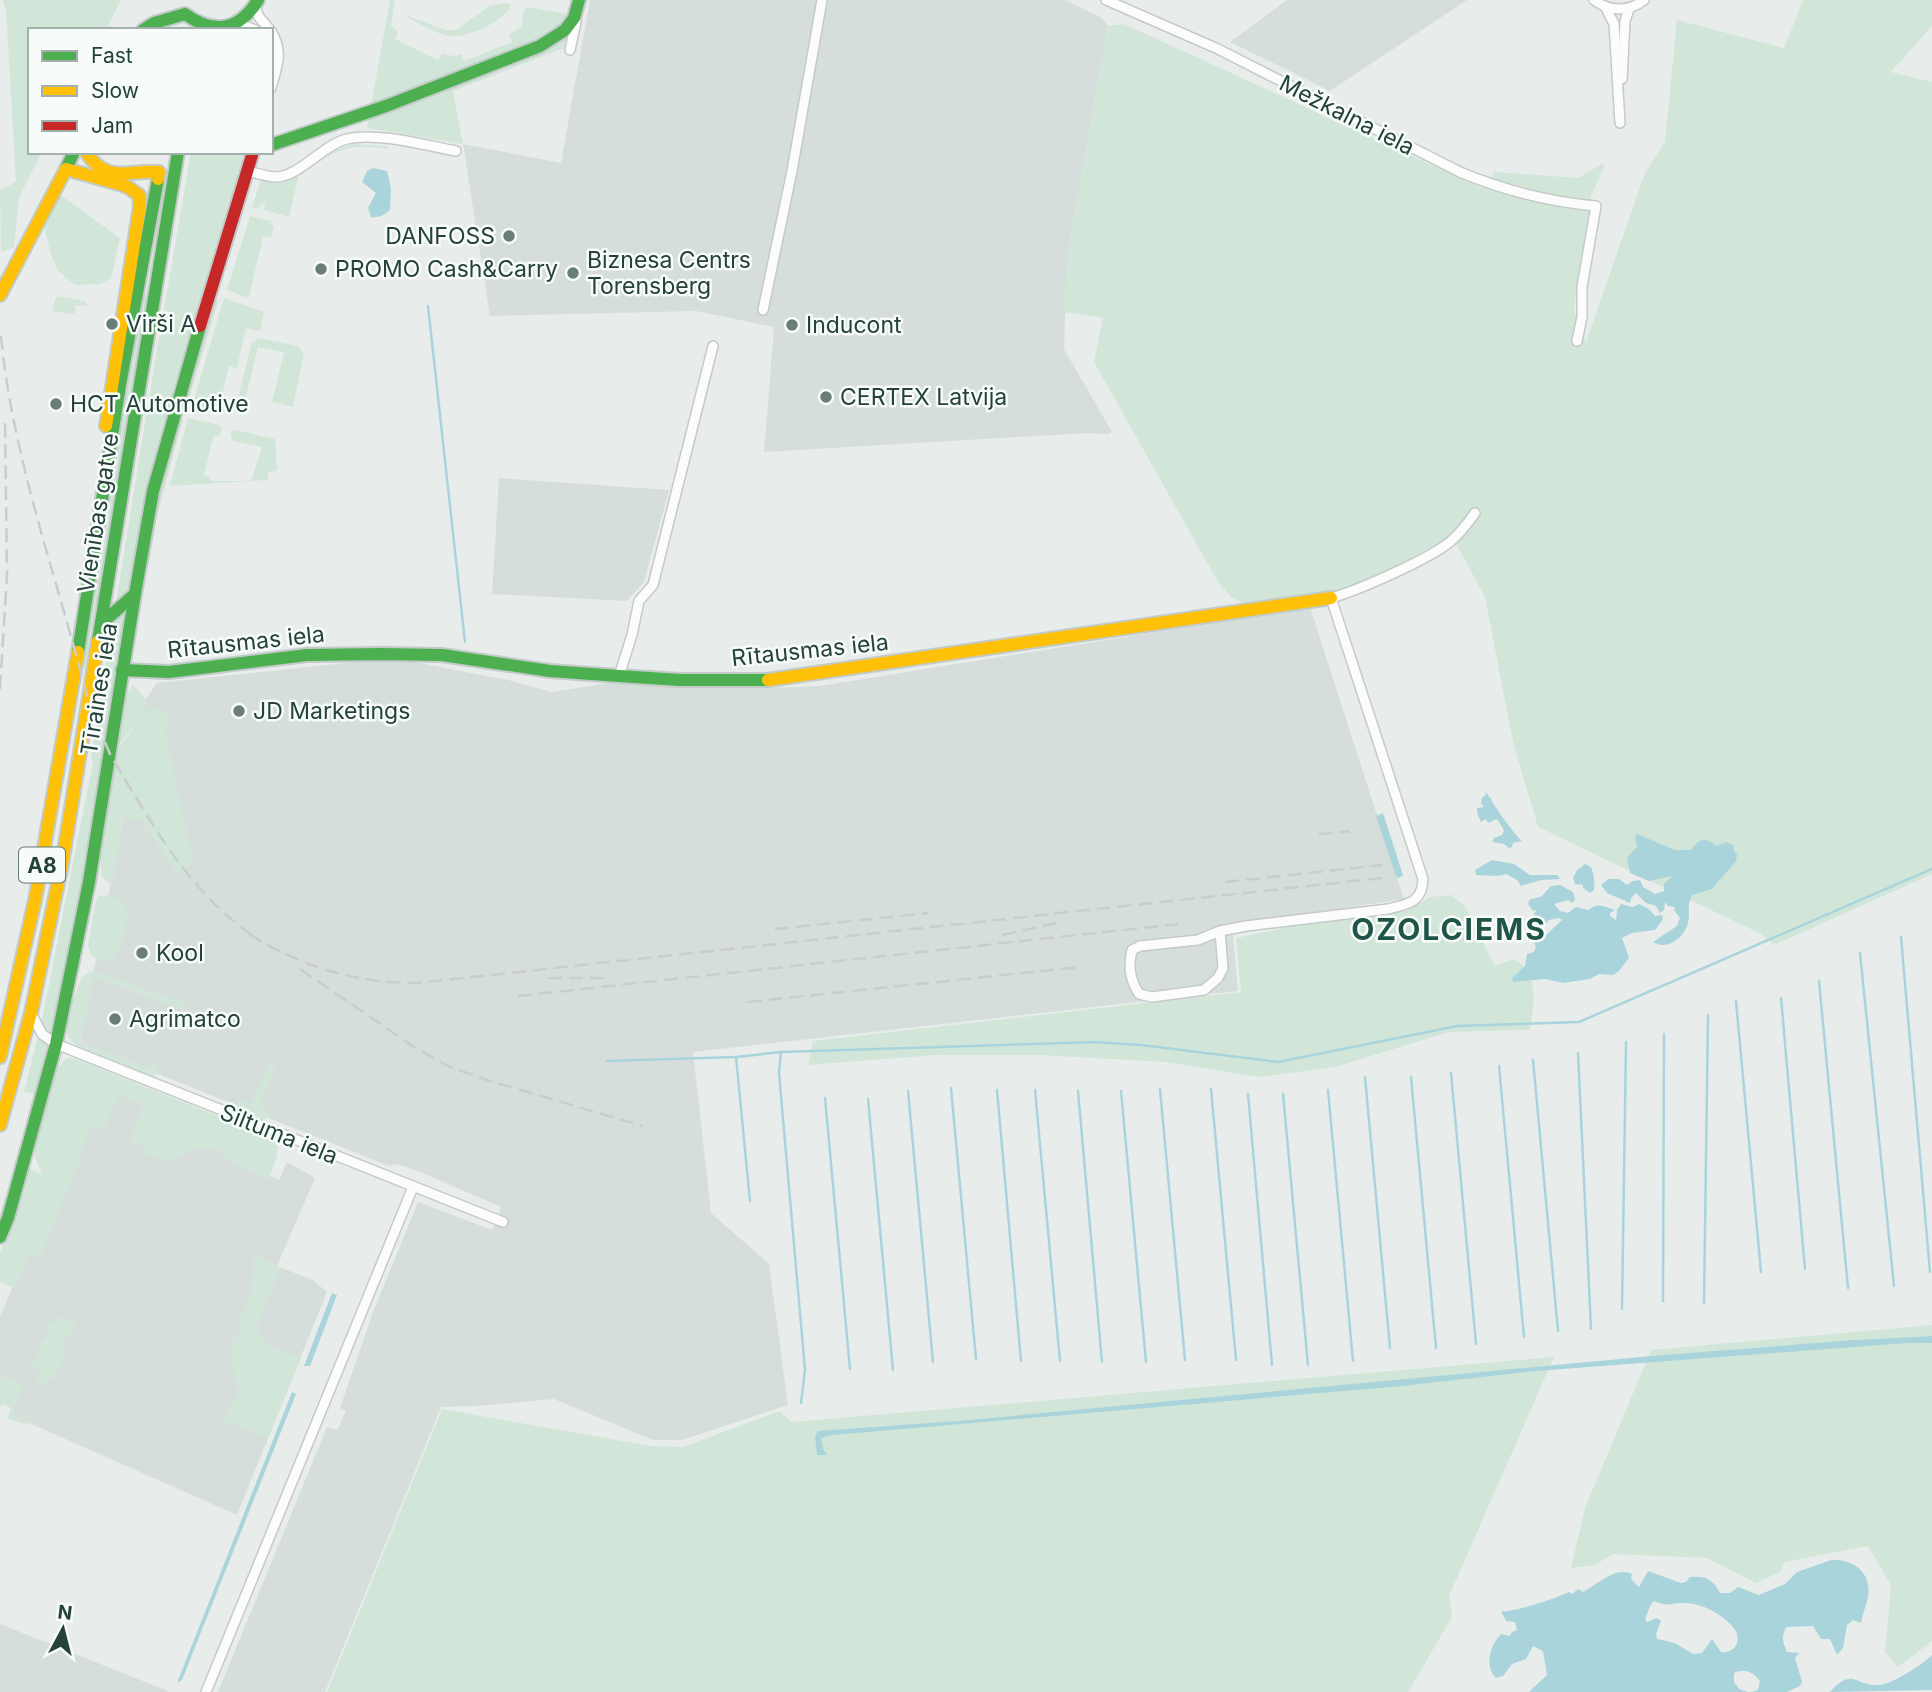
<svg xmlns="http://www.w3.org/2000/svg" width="1932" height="1692" font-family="Inter,sans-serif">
<rect width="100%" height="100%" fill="#e8edeb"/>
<g fill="#d6dedb">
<path d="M590,0H1065L1102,18L1108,26L1067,258L1064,349L1112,432L1109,434L1087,433L764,452L774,327L696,311L490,316L463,144L561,163Z"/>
<path d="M1287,0H1467L1330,91L1230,42Z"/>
<path d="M499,478L669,490L644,582L627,601L492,594Z"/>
<path d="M1310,607L1404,899L1232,925L1238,991L693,1052L711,1213L769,1264L788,1405L682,1440H653L554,1399L477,1406L441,1407L325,1692H218L327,1427L337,1430L346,1411L340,1408L373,1312L418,1202L492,1230L501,1207L418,1171L397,1164L389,1166L80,1043L146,699L157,683L393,658L508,680L552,692L609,683L767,688L820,686Z"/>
<path d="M74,1072L258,1148L250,1167L279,1180L287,1162L315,1178L277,1266L313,1280L327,1292L237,1515L9,1414L12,1405L0,1400V1317L47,1204Z"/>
<path d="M0,1624L168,1691L167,1692H0Z"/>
</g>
<g fill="#d1e6d8">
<path d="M3,0H121L106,30H30V152H42L19,197L14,247L1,252L0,190L16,182L6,10Z"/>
<path d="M390,0H395L391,25L398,32L395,39L438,60L442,54L453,56L461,54L464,61L512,42L509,35L521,27L524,10L528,7L566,14L569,17L570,25L564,48L453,91L463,144L367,128Z"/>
<path d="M1803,0H1932V26L1891,72L1932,82V874L1774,945L1761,934L1538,827L1513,742L1485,597L1457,545L1445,539L1395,567L1347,590L1246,604L1232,598L1218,582L1094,362L1103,318L1064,312L1067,258L1108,26L1124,24L1482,188L1495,172L1578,178L1602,164L1604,167L1591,196L1574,307L1577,326L1586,342L1645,173L1665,142L1677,20L1784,48Z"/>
<path d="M505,3L511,4C508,20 468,38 452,36C437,35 420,24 407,17L406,15L445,30H456L489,6Z"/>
<path d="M353,144L387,146L388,149C341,143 338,151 299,174L289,217L264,210L265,204L261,203L258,209L252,208L261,180L279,182L287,180L334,151Z"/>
<path d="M191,152H246L134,555L107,740L101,754L102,758C86,871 63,982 36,1094L24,1092L42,1020L93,762L91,757L154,367Z"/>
<path d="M60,195L120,238L111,278L101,284L75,285L57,270L50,251L44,226Z"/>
<path d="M250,216L270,221L274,228L271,238L263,236L249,298L227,290Z"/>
<path d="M143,287L147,298L87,678L82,663Z"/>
<path d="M58,296L85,301L87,306L76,305L74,314L52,311L55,299Z"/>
<path d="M224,298L264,312L260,331L246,328L237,368L229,366L221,400L227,401L224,410L220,413L192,406Z"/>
<path d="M219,299L189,399L187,404L185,400L213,303Z"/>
<path d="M258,338L298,346L304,354L293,407L272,402L284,352L258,347L246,397L239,396L251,344Z"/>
<path d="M188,418L219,425L222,429L220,435L213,437L204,475L210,477L211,481H251L262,447L233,441L230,434L234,430L275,439L277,471L268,472V480L170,486Z"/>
<path d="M183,419L157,516L149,563L146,560L154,514L179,421Z"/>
<path d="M133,685L146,699L144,714L148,709H161L167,715V728L165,729L193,863L179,876L141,819L123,818L112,886L102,877L100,860L118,749L139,720L117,747L126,693Z"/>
<path d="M108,895C113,897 119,898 123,903C133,916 121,946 114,958L101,960L91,955L88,945L96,901L99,896Z"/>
<path d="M1451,895L1465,906L1495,966L1514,959C1541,974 1533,1005 1530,1030L1449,1032L1335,1067L1260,1077L1166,1062L1040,1055H936L808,1065L813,1041L1241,992L1236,938L1288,927L1418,905L1430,897Z"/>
<path d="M94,971L186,1004L184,1010L94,977L80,1043L150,1068L153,1062L156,1063L159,1070L154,1077L76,1046L68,1037L66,1021L81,979L87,973Z"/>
<path d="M74,1058L273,1138C284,1150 273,1166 268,1179C257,1174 244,1169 234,1163C225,1157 222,1150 211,1148C183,1145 179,1171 144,1153L145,1148L130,1140L143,1105L118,1095L104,1130L92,1125L80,1157V1161L40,1258L29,1254L15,1288L0,1282V1253L24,1192L29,1170L31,1169L42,1175L35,1157L34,1149L56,1069L66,1059Z"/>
<path d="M269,1064L275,1066L260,1106L268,1110V1117L264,1121L235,1109L239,1101L252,1103Z"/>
<path d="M253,1253L280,1268L257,1327L260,1336L268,1345L301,1358L268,1438L222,1420L234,1402L238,1392L231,1361L234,1337L241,1339L243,1333L236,1330L252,1290Z"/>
<path d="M55,1315L76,1324L68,1345L69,1338L65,1336L61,1343L47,1337L46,1333L49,1322L58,1323V1319L51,1318Z"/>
<path d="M1932,1325V1641L1898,1667L1885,1652L1891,1585L1868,1546L1784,1562L1780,1572L1756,1583L1707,1558L1612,1554L1595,1565L1571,1568L1585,1508L1651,1350Z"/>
<path d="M47,1338L67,1347C61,1362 57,1387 37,1382L40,1369L32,1366L43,1340Z"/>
<path d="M1554,1357L1449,1596L1452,1617L1408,1692H327L442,1409L651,1446L683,1447L779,1411L792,1422Z"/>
<path d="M0,1375L23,1385L12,1415L28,1422L27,1425L8,1419L11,1408L2,1404L0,1408Z"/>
</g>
<g fill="#a9d4db" fill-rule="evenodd">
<path d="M373,168L387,171L391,188L390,210C384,215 379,218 371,217L368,208L376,193L362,182L367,171Z"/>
<path d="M1485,791L1491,799C1493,805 1518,839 1522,841L1513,843L1512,847L1509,848L1504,844L1492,842L1494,838L1502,835L1504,830L1497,819L1488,823L1486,819L1481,822L1477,813V808L1484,807L1481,803L1482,798L1486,795Z"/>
<path d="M1383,813L1403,875L1399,878L1396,876L1376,816Z"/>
<path d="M1637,834L1675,850H1691C1699,838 1705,837 1717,846L1726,842L1733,845L1734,851L1737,854L1736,861L1712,889L1692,895C1686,908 1691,912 1688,923C1684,938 1667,951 1653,942L1677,926L1680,918L1674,910L1675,907L1668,906L1665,902L1664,910L1660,913L1656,906L1646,903L1636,893L1631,898L1630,903L1607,893L1601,885L1609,879H1619L1627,885L1633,881L1640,880L1643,887L1655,894L1664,891V884L1672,876L1649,881L1630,873L1627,858L1637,847L1635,836Z"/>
<path d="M1492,860L1514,864L1530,875H1557L1560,879L1541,880L1521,886L1517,880L1506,874L1498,876L1476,875L1475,870Z"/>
<path d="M1585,864L1591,867C1594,874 1595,882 1594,890L1590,893L1583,888V885L1575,884L1573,878L1577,870Z"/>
<path d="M1560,885L1573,892L1575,899L1573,903L1568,900L1554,904L1560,911L1568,913L1576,907L1588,910C1598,902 1604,906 1615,910L1610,913V916L1616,920L1617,910L1621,904L1633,907L1639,904L1649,909L1655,916L1662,915L1663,919L1655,930L1632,933L1622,938L1629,958L1618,972L1613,975L1599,974L1590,979L1563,983L1545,979L1513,982L1512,978L1525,966L1527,954L1534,952L1536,947L1532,939L1538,935L1537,931L1545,936L1562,920L1559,918L1549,920L1540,930L1537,928L1534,913L1537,911L1532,910L1528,904L1530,899L1541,897L1551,886Z"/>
<path d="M332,1293L337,1295L310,1366H304Z"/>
<path d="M1932,1336V1343H1907L1536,1371L1402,1386L833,1435L821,1438L823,1449L827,1455H817L815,1436L818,1431L958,1421L1652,1356L1855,1340Z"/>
<path d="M292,1392L296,1394L182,1680L177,1683Z"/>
<path d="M1831,1560C1853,1559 1872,1572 1868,1596C1867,1605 1862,1614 1861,1623L1853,1620L1847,1625L1843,1648L1837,1655L1830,1639H1821L1813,1626L1786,1627C1781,1638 1783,1642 1787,1652L1799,1653L1795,1658L1802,1682L1800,1686L1787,1692H1751L1758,1690L1760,1681C1753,1672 1745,1668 1734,1673V1682L1739,1689L1748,1692H1529L1547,1675L1543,1651L1533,1646L1526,1659L1512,1664L1503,1676L1496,1678C1484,1666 1490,1645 1501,1634L1510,1636L1512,1632L1517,1630L1515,1622L1506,1621L1501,1611C1512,1613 1557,1598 1569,1592L1572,1594L1578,1589L1583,1592C1598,1584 1616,1566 1632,1574L1631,1579L1639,1587L1648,1571L1681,1583L1686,1582L1690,1577C1705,1576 1713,1579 1720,1593H1730L1738,1587L1759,1595L1785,1584L1797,1572ZM1654,1601C1669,1608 1671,1602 1686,1603C1703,1604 1722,1614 1733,1627C1743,1639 1736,1654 1721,1652L1712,1639L1702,1653L1693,1654L1675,1643L1657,1639L1656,1634L1661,1621L1657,1618L1647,1622L1645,1619L1651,1604Z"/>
<path d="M1932,1655V1690L1830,1692C1854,1666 1855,1687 1879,1685C1892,1684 1924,1664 1932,1655Z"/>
</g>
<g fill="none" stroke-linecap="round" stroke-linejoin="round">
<g stroke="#a9d4db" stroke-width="2.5">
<path d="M428,306L465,642"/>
<path d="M1901,937L1930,1272"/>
<path d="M1860,953L1894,1286"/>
<path d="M1819,981L1848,1288"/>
<path d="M1781,998L1805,1269"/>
<path d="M1736,1001L1761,1272"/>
<path d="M781,1052L779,1073L805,1370L801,1403"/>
<path d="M1578,1053L1591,1329"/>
<path d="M736,1057L750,1201"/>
<path d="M1533,1060L1558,1331"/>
<path d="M607,1061L736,1057L781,1052L1095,1042L1141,1045L1278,1062L1457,1026L1579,1022L1932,869"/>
<path d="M1499,1066L1524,1337"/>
<path d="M1451,1073L1476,1344"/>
<path d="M1365,1077L1390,1348"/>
<path d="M1411,1077L1436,1348"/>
<path d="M951,1088L976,1359"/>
<path d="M1160,1089L1185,1360"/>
<path d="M1211,1089L1236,1360"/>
<path d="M997,1090L1021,1361"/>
<path d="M1035,1090L1060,1361"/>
<path d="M1328,1090L1353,1361"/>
<path d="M908,1091L933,1362"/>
<path d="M1078,1091L1102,1362"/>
<path d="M1121,1091L1146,1362"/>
<path d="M1248,1094L1272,1365"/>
<path d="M1283,1094L1308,1365"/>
<path d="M825,1098L850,1369"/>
<path d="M868,1099L893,1370"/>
<path d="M1663,1301L1664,1034"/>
<path d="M1704,1303L1708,1015"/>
<path d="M1622,1309L1626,1042"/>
</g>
<g stroke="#c5cac8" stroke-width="12">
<g id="street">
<path d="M1106,0L1218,49L1460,172C1503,190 1550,202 1596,206L1582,287V317L1577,341"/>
<path d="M1594,0C1610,12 1629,12 1644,0"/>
<path d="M255,7L259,17L270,30"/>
<path d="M1606,8L1614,24L1620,123"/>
<path d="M238,23L255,30"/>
<path d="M271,31C284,52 277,66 271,88"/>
<path d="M570,50L576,22"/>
<path d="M1622,79L1625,21L1629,9"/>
<path d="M247,171C256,173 265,176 274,177C299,178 322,145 347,139C377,132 424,145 456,151"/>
<path d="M763,310L792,171L822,0"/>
<path d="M619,676L632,635L639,601L653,585L713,346"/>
<path d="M1220,931L1223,968L1218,978L1204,990L1152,997L1139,994C1130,979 1128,967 1132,950L1140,946L1198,940L1220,931L1246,926L1388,909C1408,904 1422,903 1423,879L1331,598C1359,590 1427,560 1450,542C1459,534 1468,523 1475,513"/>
<path d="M31,1013L42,1034L56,1044L503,1222"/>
<path d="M206,1692L413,1187"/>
</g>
</g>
<g stroke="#c3cbc8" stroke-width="16">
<g id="fast">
<path d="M143,30L154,23L185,14C214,35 239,31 258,0"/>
<path d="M271,145L386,106L540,46L565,30L574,18L579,0"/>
<path d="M66,169L74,152"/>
<path d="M101,624L135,594L153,491L200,326"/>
<path d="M98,641L178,152"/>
<path d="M78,652L120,385L158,179"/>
<path d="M122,670L169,672L307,655L381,654L442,655L550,671L619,676L680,680H768"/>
<path d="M0,1237L8,1218L56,1044L89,882L135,594"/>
</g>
</g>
<g stroke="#c3cbc8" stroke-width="16">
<g id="slow">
<path d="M86,152C108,186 129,169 159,172L158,179"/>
<path d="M0,295L66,169L126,186L139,195L140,205L106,426"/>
<path d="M768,680L1331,598"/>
<path d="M0,1057L35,900L78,652"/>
<path d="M0,1125L31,1013L62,864L98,641"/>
</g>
</g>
<g stroke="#c3cbc8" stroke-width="16">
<path id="jam" d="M200,326L253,152"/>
</g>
<use href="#street" stroke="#fcfcfc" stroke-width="9"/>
<use href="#fast" stroke="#4caf50" stroke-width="12"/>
<use href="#slow" stroke="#ffc107" stroke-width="12"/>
<use href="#jam" stroke="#c62828" stroke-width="12"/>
<g stroke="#c9cdcc" stroke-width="2.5" stroke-dasharray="14 7" stroke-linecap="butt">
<path d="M1,336C13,462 59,582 89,704L110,754C152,824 188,892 257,939"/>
<path d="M0,689L7,576L5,418"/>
<path d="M1319,834L1350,831"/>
<path d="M1225,882L1382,865"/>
<path d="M775,929L928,913"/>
<path d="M249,934C302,967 355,983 417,983L1382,878"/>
<path d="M1002,935L1060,922"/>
<path d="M300,969L414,1047L450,1067L490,1081L643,1126"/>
<path d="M548,978H607"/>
<path d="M518,996L1178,924"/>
<path d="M748,1002L1080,967"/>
</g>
</g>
<g fill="#697e78" stroke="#f7fbf9" stroke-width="2.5">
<circle cx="509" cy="236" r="7"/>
<circle cx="321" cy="269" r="7"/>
<circle cx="573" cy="273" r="7"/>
<circle cx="112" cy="324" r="7"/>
<circle cx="792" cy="325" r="7"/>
<circle cx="826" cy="397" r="7"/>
<circle cx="56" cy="404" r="7"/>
<circle cx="239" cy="711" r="7"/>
<circle cx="142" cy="953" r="7"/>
<circle cx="115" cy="1019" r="7"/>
</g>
<g text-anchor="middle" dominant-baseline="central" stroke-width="5" stroke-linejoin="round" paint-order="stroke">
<rect fill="#f7fbf9" stroke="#637a73" stroke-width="2" x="19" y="847.5" width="46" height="35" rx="5"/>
<g font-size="21" font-weight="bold" fill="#24423a">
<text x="42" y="865">A8</text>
</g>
<g font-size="23" fill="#24423a" stroke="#f7fbf9">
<text transform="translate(1347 115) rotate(27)">Mežkalna iela</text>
<text transform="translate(98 513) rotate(-81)">Vienības gatve</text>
<text transform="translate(246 642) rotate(-6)">Rītausmas iela</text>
<text transform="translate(810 650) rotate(-6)">Rītausmas iela</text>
<text transform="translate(99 689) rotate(-81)">Tīraines iela</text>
<text transform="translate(279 1134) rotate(22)">Siltuma iela</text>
</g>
<g font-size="23" fill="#24423a" stroke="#f7fbf9" text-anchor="start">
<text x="495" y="236" text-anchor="end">DANFOSS</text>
<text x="587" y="260">Biznesa Centrs<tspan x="587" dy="26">Torensberg</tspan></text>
<text x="335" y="269">PROMO Cash&amp;Carry</text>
<text x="126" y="324">Virši A</text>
<text x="806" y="325">Inducont</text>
<text x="840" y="397">CERTEX Latvija</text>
<text x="70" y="404">HCT Automotive</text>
<text x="253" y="711">JD Marketings</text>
<text x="156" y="953">Kool</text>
<text x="129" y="1019">Agrimatco</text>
</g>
<g font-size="30" font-weight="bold" letter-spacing="2" fill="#1f5548" stroke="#f7fbf9">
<text x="1449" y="929">OZOLCIEMS</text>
</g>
</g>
<rect x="28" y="28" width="245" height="126" fill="#f7fbf9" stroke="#a3b1ad" stroke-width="2"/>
<rect x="42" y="51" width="35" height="10" fill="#4caf50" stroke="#a3b1ad" stroke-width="2"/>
<text x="91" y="63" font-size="21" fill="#24423a">Fast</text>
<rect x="42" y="86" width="35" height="10" fill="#ffc107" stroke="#a3b1ad" stroke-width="2"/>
<text x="91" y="98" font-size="21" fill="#24423a">Slow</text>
<rect x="42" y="121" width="35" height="10" fill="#c62828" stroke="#a3b1ad" stroke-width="2"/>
<text x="91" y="133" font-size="21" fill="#24423a">Jam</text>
<g transform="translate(63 1629) rotate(7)" stroke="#f7fbf9" stroke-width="5" paint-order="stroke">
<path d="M0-5L12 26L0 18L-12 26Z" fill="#24423a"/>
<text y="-10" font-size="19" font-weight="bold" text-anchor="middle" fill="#24423a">N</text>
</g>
</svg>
